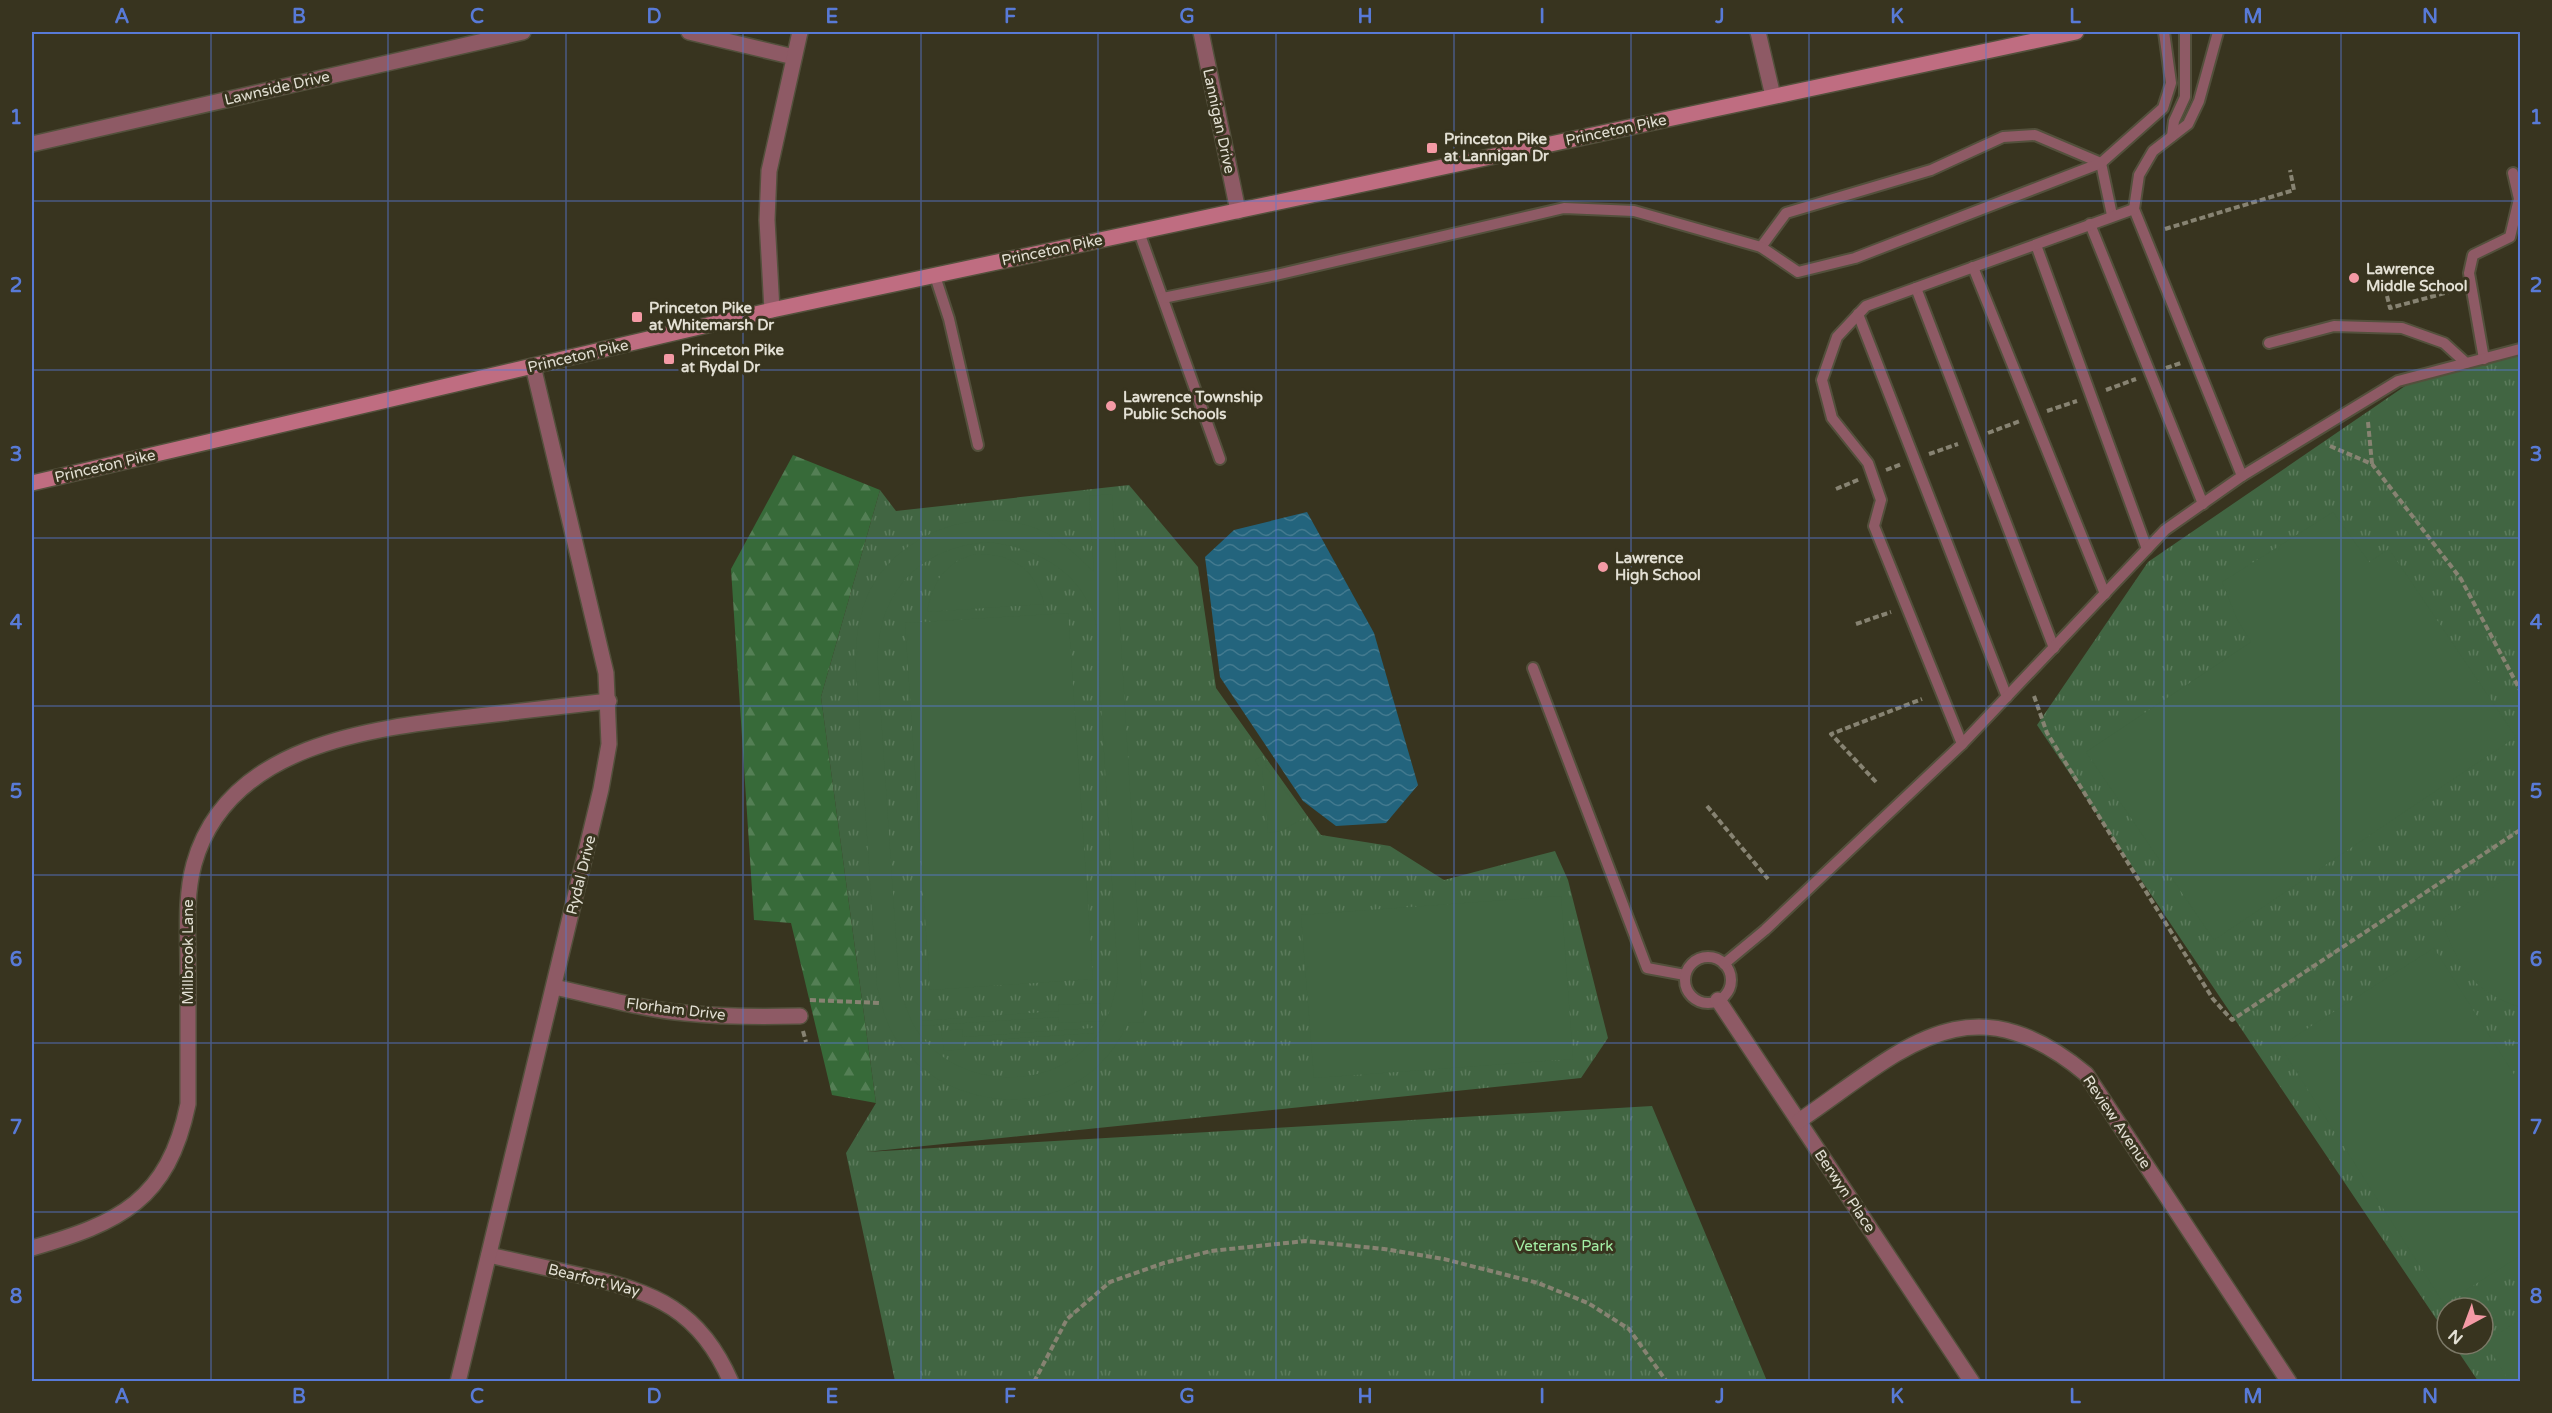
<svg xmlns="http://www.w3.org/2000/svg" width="2552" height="1413" font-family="'Varela Round',sans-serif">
<defs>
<pattern id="forest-firs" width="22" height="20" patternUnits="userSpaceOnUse" patternTransform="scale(1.5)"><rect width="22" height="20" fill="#376a39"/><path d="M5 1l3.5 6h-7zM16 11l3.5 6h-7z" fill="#547f55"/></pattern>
<pattern id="park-tufts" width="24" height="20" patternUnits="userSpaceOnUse" patternTransform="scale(1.5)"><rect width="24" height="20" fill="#416542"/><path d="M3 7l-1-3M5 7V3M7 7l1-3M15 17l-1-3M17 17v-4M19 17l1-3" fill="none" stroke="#5c7b5c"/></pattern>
<pattern id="water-waves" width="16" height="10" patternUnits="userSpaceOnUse" patternTransform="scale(1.5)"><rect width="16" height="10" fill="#23647d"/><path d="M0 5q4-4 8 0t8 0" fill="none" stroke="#437a8f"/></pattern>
</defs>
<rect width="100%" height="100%" fill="#38341f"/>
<path fill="url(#forest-firs)" d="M793,455L880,490L821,697L876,1103L832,1095L791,923L754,920L731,569Z"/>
<g fill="url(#park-tufts)">
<path d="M2520,343V1381H2478L2453,1344H2483V1308H2447V1335L2037,725L2148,562L2427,371Z"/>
<path d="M1129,485L1198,567L1216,688L1321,835L1390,846L1444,880L1555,851L1568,880L1608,1038L1581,1078L866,1152L1652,1106L1767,1381H895L846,1153L876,1103L821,697L880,490L896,511Z"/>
</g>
<g fill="#416542" fill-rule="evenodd">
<path d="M1112,494L1144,1023L1129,1022C1120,1039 1111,1054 1097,1067C1037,1122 934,1104 893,1034C885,1020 881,1002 877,986L856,671C855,646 857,623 866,599C892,535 977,502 1040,530C1062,540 1077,556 1094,572L1089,496ZM987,542C1038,547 1086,574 1097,628C1099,642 1098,657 1099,671L1118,979C1114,997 1110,1015 1100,1031C1057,1097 948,1091 912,1022C906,1009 902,996 899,983L878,670C874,598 915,548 987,542Z"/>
<path d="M2333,512L2369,562L2389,549L2516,737L2214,940L2086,752L2251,642L2237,619L2222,582Z"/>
<path d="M977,554C1011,553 1036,570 1044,604L927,612C932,583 946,560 977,554Z"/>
<path d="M1068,613L1093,979L930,990L905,623Z"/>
<path d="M1262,756L1267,765L1265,766L1306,817L1281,831L1268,833L1262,767H1259L1255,760Z"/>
<path d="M2520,870V1007H2519C2470,990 2459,966 2441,920Z"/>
<path d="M1561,896L1573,1059L1314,1078L1301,915Z"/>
<path d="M2434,948L2520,1084V1256L2444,1304L2280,1046Z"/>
<path d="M1100,1003L1102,1021L1059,1023L1058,1017L920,1026V1021L1059,1011L1058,1005Z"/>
<path d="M1093,1028L1094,1033L963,1042L964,1049L944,1051L941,1031L962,1029L963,1037Z"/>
<path d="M2520,1320V1381H2509L2485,1342Z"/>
</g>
<path fill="url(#water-waves)" d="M1307,512L1374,633L1418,785L1386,823L1336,826L1303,801L1220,677L1205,557L1234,530Z"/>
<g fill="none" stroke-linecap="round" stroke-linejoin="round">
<g stroke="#53503c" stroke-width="14">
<g id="lane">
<path d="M2218,32L2199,101L2188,124L2153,151L2139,175L2134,209L2242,476"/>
<path d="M2172,136L2174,121L2185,97V32"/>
<path d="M2101,163L2112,215"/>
<path d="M2090,224L2203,504"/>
<path d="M1139,232L1220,459"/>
<path d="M2036,245L2147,549"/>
<path d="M1761,247L1786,213L1931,170L2003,137L2035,135L2101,163"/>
<path d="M1973,267L2105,594"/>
<path d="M935,276L949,319L978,445"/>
<path d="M1916,288L2054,648"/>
<path d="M1163,298L1276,275L1564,208L1634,211L1761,247L1798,272L1855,258L2101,163L2163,108L2171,83L2164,32"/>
<path d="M1858,314L2007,697"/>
<path d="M2269,343L2334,326L2402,328L2444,343L2466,363"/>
<path d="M2484,359L2469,273L2473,255L2510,237L2519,199L2513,173"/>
<path d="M1533,668L1647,968L1685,975"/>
<path d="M1962,744L1874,526L1881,500L1868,463L1832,418L1822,380L1837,337L1866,306L2134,209"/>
<circle cx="1708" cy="980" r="23"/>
<path d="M1724,964L1765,930L1962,744L2165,530L2242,476L2398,381L2520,349"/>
</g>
</g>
<g stroke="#53503c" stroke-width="18">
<g id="street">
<path d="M689,32L794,57"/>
<path d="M1201,32L1238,211"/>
<path d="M1758,32L1773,96"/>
<path d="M32,144L523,32"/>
<path d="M772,310L767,220L769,171L800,32"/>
<path d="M554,987C597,996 640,1009 685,1013C723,1017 761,1017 800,1016"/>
<path d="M1718,1000L1972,1382"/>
<path d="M1799,1121C1902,1051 1968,976 2086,1074L2289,1382"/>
<path d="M32,1248C119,1223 168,1201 188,1104C188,1059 188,1013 188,968C188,933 185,897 194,864C228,743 373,728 478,716C521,711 565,706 609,701"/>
<path d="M489,1255C520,1262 551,1269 583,1276C655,1292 700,1310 731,1382"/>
<path d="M458,1382L601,789L609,744L606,673L533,366"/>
</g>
</g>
<g stroke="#53503c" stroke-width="18">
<path id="secondary" d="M32,483L772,310L2076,32"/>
</g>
<g stroke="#878372" stroke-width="4" stroke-dasharray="6 3" stroke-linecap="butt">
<path d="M2165,229L2294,190L2290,170"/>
<path d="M2387,296L2390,308L2456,290"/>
<path d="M2166,368L2181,363"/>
<path d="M2106,390L2136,379"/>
<path d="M2047,411L2077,401"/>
<path d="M2368,422L2372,464"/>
<path d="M1988,433L2020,421"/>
<path d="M2330,446L2372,464L2461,579L2520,690"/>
<path d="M1929,454L1958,444"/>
<path d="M1886,470L1902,464"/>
<path d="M1836,489L1860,479"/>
<path d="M1856,624L1891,612"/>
<path d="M2034,696L2047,733L2213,999L2232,1020L2520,830"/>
<path d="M1876,782L1831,734L1922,699"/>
<path d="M1707,806L1768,879"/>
<path d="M810,1000L880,1003"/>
<path d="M803,1031L806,1042"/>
<path d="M1034,1382L1067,1319L1110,1282L1164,1263L1211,1251L1305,1241L1384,1249L1444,1259L1538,1283L1588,1303L1629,1329L1667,1382"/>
</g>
<use href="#lane" stroke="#8e5a65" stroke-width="10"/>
<use href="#street" stroke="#8e5a65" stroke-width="15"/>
<use href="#secondary" stroke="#bf6d81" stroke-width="15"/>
</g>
<path fill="none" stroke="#587ad7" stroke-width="1.5" stroke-opacity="0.55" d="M211,32V1382M388,32V1382M566,32V1382M743,32V1382M921,32V1382M1098,32V1382M1276,32V1382M1454,32V1382M1631,32V1382M1809,32V1382M1986,32V1382M2164,32V1382M2341,32V1382M32,201H2520M32,370H2520M32,538H2520M32,706H2520M32,875H2520M32,1043H2520M32,1212H2520"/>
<g fill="#f49aa5" stroke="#38341f" stroke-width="2">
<rect x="1426" y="142" width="12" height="12" rx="3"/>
<circle cx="2354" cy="278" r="6"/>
<rect x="631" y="311" width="12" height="12" rx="3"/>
<rect x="663" y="353" width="12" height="12" rx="3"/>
<circle cx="1111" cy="406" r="6"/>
<circle cx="1603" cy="567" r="6"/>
</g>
<g text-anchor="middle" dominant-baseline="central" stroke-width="6" stroke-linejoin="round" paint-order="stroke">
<g font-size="15" fill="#e3e0d4" stroke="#38341f">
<text transform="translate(277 88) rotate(-13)">Lawnside Drive</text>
<text transform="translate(1219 121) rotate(78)">Lannigan Drive</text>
<text transform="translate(1616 130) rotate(-12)">Princeton Pike</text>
<text transform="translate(1052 250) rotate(-12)">Princeton Pike</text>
<text transform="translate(578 356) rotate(-13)">Princeton Pike</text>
<text transform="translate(105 466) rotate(-13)">Princeton Pike</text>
<text transform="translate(581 875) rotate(-76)">Rydal Drive</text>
<text transform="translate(188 952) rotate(-90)">Millbrook Lane</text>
<text transform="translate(676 1009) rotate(7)">Florham Drive</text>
<text transform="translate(2117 1122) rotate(56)">Review Avenue</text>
<text transform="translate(1845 1191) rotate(56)">Berwyn Place</text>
<text transform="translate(594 1280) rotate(14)">Bearfort Way</text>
</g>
<g font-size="15" font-weight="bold" fill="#e3e0d4" stroke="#38341f" text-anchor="start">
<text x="1444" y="139">Princeton Pike<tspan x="1444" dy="17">at Lannigan Dr</tspan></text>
<text x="2366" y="269">Lawrence<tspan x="2366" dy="17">Middle School</tspan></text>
<text x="649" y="308">Princeton Pike<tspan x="649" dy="17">at Whitemarsh Dr</tspan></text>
<text x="681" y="350">Princeton Pike<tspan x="681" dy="17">at Rydal Dr</tspan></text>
<text x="1123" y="397">Lawrence Township<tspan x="1123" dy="17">Public Schools</tspan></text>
<text x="1615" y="558">Lawrence<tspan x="1615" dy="17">High School</tspan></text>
</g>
<g font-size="15" fill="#a4efa5" stroke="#38341f">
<text x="1564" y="1246">Veterans Park</text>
</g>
</g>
<rect width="2552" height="1413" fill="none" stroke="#38341f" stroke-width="66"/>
<g transform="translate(2465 1326) rotate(221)"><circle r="28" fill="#38341f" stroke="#7c7967" stroke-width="1.5"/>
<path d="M0-4.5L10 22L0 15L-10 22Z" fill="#f49aa5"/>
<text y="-9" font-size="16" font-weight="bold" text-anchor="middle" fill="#e3e0d4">N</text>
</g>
<rect x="33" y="33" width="2486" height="1347" fill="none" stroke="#587ad7" stroke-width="2"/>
<g font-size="20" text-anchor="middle" font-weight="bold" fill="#587ad7">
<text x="122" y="23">A</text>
<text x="299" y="23">B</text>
<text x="477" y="23">C</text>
<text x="654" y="23">D</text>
<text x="832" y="23">E</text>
<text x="1010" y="23">F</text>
<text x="1187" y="23">G</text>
<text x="1365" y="23">H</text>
<text x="1542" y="23">I</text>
<text x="1720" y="23">J</text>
<text x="1897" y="23">K</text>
<text x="2075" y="23">L</text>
<text x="2253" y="23">M</text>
<text x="2430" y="23">N</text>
<text x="16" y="124">1</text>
<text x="2536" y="124">1</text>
<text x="16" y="292">2</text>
<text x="2536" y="292">2</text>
<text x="16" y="461">3</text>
<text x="2536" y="461">3</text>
<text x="16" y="629">4</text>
<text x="2536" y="629">4</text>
<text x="16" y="798">5</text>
<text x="2536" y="798">5</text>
<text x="16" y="966">6</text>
<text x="2536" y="966">6</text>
<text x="16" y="1134">7</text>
<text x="2536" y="1134">7</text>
<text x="16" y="1303">8</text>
<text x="2536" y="1303">8</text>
<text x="122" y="1403">A</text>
<text x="299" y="1403">B</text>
<text x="477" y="1403">C</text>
<text x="654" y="1403">D</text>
<text x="832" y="1403">E</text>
<text x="1010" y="1403">F</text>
<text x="1187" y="1403">G</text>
<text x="1365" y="1403">H</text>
<text x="1542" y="1403">I</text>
<text x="1720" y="1403">J</text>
<text x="1897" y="1403">K</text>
<text x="2075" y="1403">L</text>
<text x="2253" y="1403">M</text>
<text x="2430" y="1403">N</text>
</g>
</svg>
